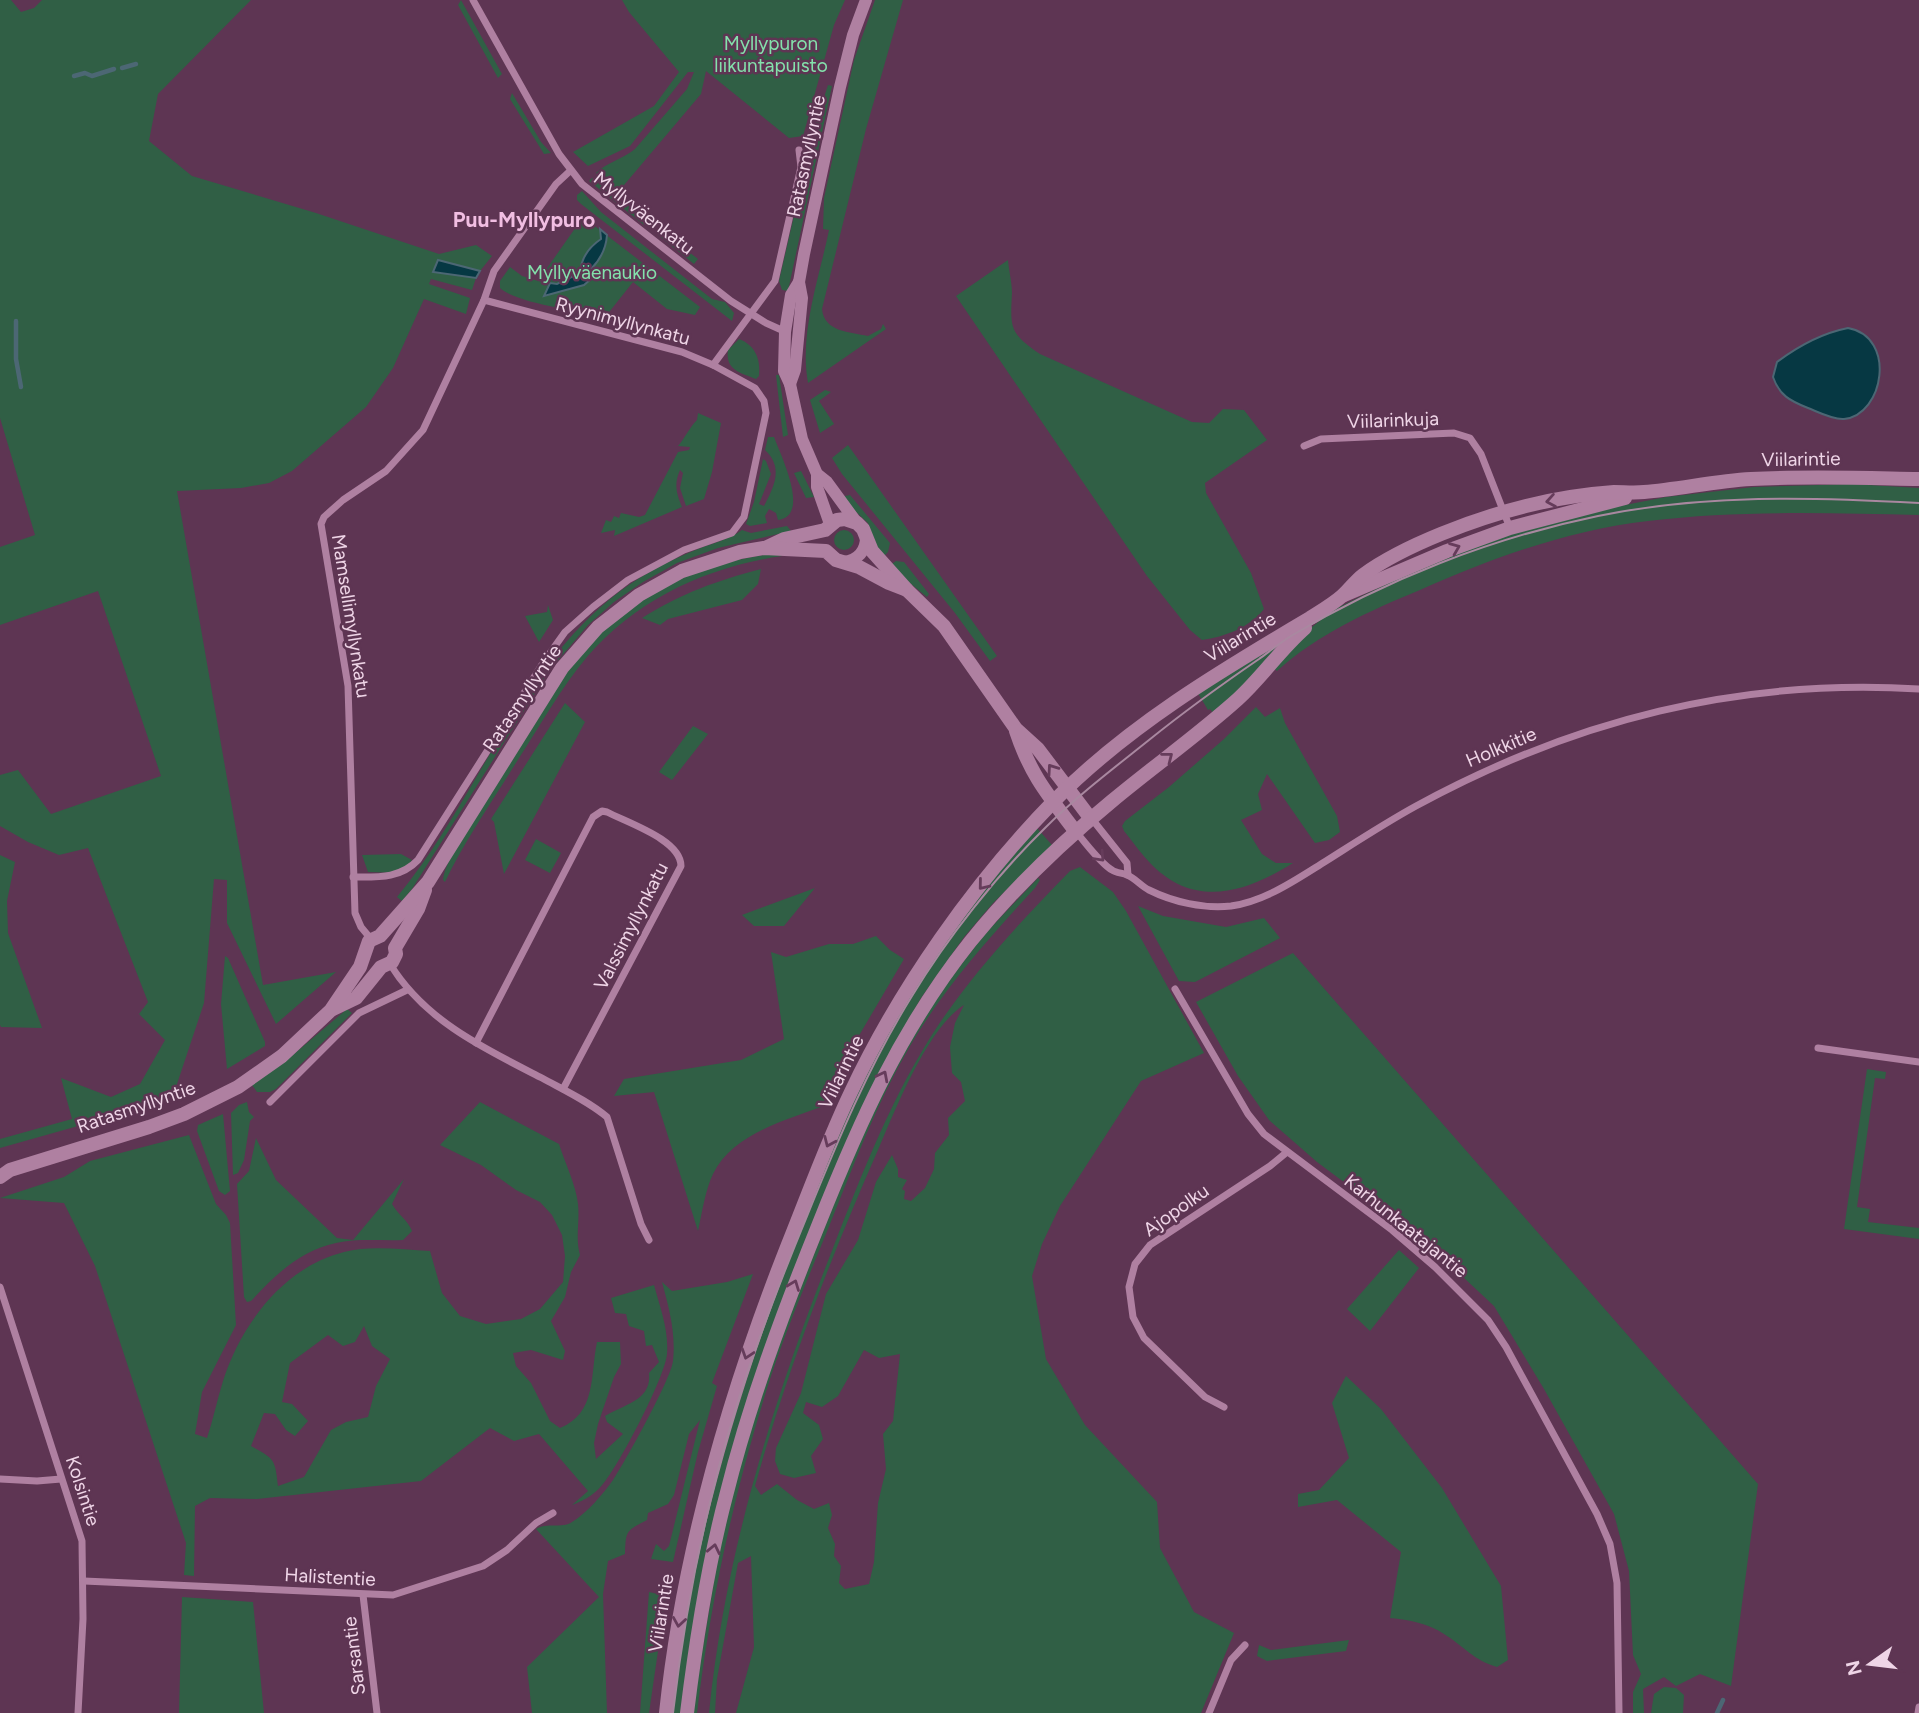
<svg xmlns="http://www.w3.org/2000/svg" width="1919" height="1713" font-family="Figtree,sans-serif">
<rect width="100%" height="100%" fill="#5e3553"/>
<g fill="#305f45" fill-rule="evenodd">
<path d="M0,0H11L21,12L34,8L42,0H251L158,94L149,141L192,176L316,213L439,254L476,245L492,256L480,271L438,260L434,272L476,278L472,290L431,279L429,284L470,298L466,314L424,299L393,368L366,407L292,471L269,483L241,488L177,491L263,985L336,972L276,1024L227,923V880L214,879L204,1003L173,1096L142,1108L0,1148V1139L72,1119L61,1078L111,1097L140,1084L165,1040L139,1014L148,1002L88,848L59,855L28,842L0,826V775L18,770L51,814L161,776L98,591L0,625V547L35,535L0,418Z"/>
<path d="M461,0L502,74L498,78L458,5Z"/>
<path d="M622,0H845L834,25L803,136L789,138L706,71L701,94L619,191L596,173C606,163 624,158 635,149L687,89L694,72H688L630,146L588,166L573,152L654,106L679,72L629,12Z"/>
<path d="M875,0H903L866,129L822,309C824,332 850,332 868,336L881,329L883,324L886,329L808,383C799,333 819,279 829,230L823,229L824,198L854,60Z"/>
<path d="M828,85L832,86L788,291L782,290L779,281L807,159L808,147Z"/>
<path d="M512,93L541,142L551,153L544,154L510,99Z"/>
<path d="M592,178L648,221L647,224L644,225L589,181Z"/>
<path d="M582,191L601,212L712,299L725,302L734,313L732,321L581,204L577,200V195Z"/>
<path d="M583,217L700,307L695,315L667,309L633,282L606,316C580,311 518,304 500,288V281L510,267L522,276L538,281Z"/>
<path d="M662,231L698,259L694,264L658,235Z"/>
<path d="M1008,260C1009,271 1012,283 1012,293C1010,329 1010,333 1040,354L1192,422L1209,423L1223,409L1244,410L1267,440L1205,483L1206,493L1251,573L1264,609C1250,627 1225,637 1202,640L1190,630L1147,576L956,296Z"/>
<path d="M739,339C755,345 761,359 759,376L756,379C741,373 725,370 728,350Z"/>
<path d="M776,375H779L788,435L783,437Z"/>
<path d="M825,390L831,392L819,401L834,424L820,433L810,400Z"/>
<path d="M698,413L721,423L712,472L704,499L686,506L680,488L683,473L680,470C674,484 676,492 682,507L614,536L615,530L601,533L606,520L611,522L614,516L619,518L621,513L639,517L645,515L678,452L689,450L690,447L678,446C685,438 689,428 697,420Z"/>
<path d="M768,437H774C781,456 811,516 778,520L776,513L769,509L765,516L767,523L750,526L746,524L754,502L763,459L766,461L771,474L759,504L764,506C774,486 784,468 765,450Z"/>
<path d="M848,445L997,656L990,661L955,613L842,474L832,458Z"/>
<path d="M801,471L814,497L806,498L794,473Z"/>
<path d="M1852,484L1919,488V515C1829,513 1738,510 1648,521C1569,530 1492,558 1420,590C1369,611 1318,634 1277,671L1272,667L1296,640L1333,610L1397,579L1501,536L1584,513L1666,497L1754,487Z"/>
<path d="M850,495L890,543L888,552L882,558L877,551L868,523L840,497Z"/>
<path d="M787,526L791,531L718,548L677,563L643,582L614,602L588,625L549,671L412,889L402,901L397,897C475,803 514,678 610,599C636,578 667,561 698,549C713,543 728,540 742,530L751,533Z"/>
<circle cx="844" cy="540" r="10"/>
<path d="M782,553V556C707,567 637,599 587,657C561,688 541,724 519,758C494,799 466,838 445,882L443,880C444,860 481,807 493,787C521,744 546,697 578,657C627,596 705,559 782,553Z"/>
<path d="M896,561L904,562L929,594L927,597L889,566Z"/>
<path d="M761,569L758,584L742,600L668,619L660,625L642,618C682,593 716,581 761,569Z"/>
<path d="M548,605L553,620L539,642L525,616L547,612Z"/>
<path d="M1286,636L1242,688L1213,713L1210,709L1208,710L1196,690Z"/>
<path d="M565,703L585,722L504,874L494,822L491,819Z"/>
<path d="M1256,707L1265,717L1280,708L1285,723L1337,816L1340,832L1329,840L1315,843L1267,774L1258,794L1262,810L1241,820L1262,854L1276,863H1293C1247,892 1196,909 1152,865C1142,855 1133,842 1124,831L1122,826L1125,821L1169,787L1224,739Z"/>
<path d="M693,726L708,734L672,780L659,772Z"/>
<path d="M1036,827L1052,845L993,903L964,937L921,998L870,1091L764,1352L682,1713H669L674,1669L713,1473L805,1208L884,1034L964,915Z"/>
<path d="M536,839L561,853L550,873L525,860Z"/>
<path d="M401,854L412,860C402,876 384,872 368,872L362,855Z"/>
<path d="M0,855L15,862L7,901L8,933L42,1028L1,1027L0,1025Z"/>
<path d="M1080,867L1113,892L1126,911L1204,1053L1141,1081L1060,1206L1042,1244L1032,1276L1046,1359L1085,1425L1157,1502L1160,1548L1194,1612L1234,1633L1201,1713H736L754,1647L751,1556L738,1563L717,1679L715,1713H709C725,1552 774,1398 833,1248C863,1171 893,1093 939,1024C977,968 1023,919 1070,871ZM964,1005L955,1023L950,1047L952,1073L961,1082L965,1101L948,1118L949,1135L935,1153L934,1169L925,1188L911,1201L904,1199L905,1191L902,1189L907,1180L898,1177V1169L892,1155L876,1182L858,1240L826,1294L801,1393L776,1448L775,1461L780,1474L794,1478L816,1473L811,1456L823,1439L819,1425L803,1413L806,1402L822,1407L838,1396L864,1350L879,1358L900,1354L893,1421L883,1434L886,1469L878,1503L874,1562L869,1584L845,1589L839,1583L841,1566L834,1556L835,1544L828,1528L832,1515L829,1503L814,1509L797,1500L777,1484L761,1495L755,1486C787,1371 830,1259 878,1150C895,1110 928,1027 964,1005Z"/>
<path d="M1038,878L1040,880L1035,888C990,937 944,988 910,1046C876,1104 853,1167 828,1229C806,1283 783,1337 766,1392C733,1497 710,1604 697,1713H692L723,1527L761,1389L873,1104L933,1002L983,936Z"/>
<path d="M815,888L784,926H754L742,915Z"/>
<path d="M1138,906L1163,916L1226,927L1264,918L1280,938L1195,982L1179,981Z"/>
<path d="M876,936L890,950L904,959L857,1039L821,1107C783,1121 732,1135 713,1174C705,1191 702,1213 698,1231L654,1092L614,1096L624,1079L741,1060L784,1039L771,952L786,957L829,944H853Z"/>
<path d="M1293,953L1758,1484L1731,1686L1700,1674L1676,1686L1664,1677L1643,1689L1644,1713H1633V1692L1641,1674L1633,1655L1629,1571L1614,1514L1544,1389L1494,1306L1432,1248L1317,1162L1269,1120L1238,1076L1196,1002Z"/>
<path d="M225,956L228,958L265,1042V1046L227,1069L221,1004Z"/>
<path d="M347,1009L352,1013L276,1089L270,1092H257L252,1085L294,1054Z"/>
<path d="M1867,1069L1886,1072L1885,1079L1875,1078L1857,1207L1870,1209L1868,1222L1919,1228V1239L1844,1229Z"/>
<path d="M247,1102L249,1112L254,1117L250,1121L244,1160L238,1173L233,1175L231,1113L239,1105Z"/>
<path d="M480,1102L559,1144C565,1163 576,1185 578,1204C580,1222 575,1237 580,1255L571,1272L565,1297L551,1321L565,1351L563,1360L531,1350L513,1353L516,1366L531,1383L550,1421L560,1428C597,1413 590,1375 597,1342H620L621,1364L614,1377L598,1424L594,1443L596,1459L623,1434L607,1422L605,1416C625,1404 652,1400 649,1373L659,1362L652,1345L646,1346L644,1331L629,1326L626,1314L615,1313L611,1298L654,1285C660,1307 669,1331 667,1354C665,1377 621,1461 606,1480C597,1493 586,1500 572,1505L588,1491L539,1434L514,1441L490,1428L421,1481L257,1499L210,1498L195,1506L194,1576L184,1575L186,1543L95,1266L64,1203L0,1198L64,1177L90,1161L189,1135L216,1204L226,1215L230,1223L236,1325L202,1392L195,1434L207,1438C213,1420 217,1400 223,1381C241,1324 284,1267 344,1252C371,1245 403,1250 430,1251L442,1293L460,1316L486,1324L521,1319L540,1309L563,1282L565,1256L562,1235L552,1215L540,1202L516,1190L481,1165L440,1145ZM364,1326L372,1346L390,1359L376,1386L368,1417L346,1422L331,1430L304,1477L278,1486C275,1459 275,1459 251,1446L264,1413L275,1414L286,1430L295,1436L308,1421L292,1404L282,1402L290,1363L328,1335L343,1346L355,1342Z"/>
<path d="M223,1114L230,1191L225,1195L219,1191L197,1131L198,1125Z"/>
<path d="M256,1138L276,1180L337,1238L353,1240L404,1179L392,1204C398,1215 408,1220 412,1231L403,1240C382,1241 357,1238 336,1243C301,1250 275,1275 251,1301L247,1302L244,1297L237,1184L249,1171Z"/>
<path d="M1399,1250L1419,1268L1370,1331L1347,1309Z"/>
<path d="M753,1274L712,1383L717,1386L698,1452L673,1562L651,1559L656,1544L664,1551L669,1546L700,1420L689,1434L674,1495L668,1504L648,1513L647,1520C626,1531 626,1530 625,1554L608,1561L603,1594L607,1713H532L527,1667L599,1597L536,1529C547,1522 562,1529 572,1522C587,1513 603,1494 613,1480C625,1462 671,1379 673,1361C676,1333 669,1308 662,1282L672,1291L727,1282Z"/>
<path d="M1346,1376L1381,1409L1442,1488L1501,1586L1508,1660L1497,1667C1473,1660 1465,1647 1444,1634C1428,1623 1409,1620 1390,1618L1401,1552L1337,1500L1298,1507V1494L1319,1490L1349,1458L1332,1403Z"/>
<path d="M649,1592L666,1596L649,1713H640Z"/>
<path d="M182,1597L253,1602L264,1713H179Z"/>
<path d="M1349,1640L1346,1651L1267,1661L1257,1656L1259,1645L1271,1650Z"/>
<path d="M1664,1687L1676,1688L1684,1695L1683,1713H1651L1654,1694Z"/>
</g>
<g fill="#063843" stroke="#4c6774" stroke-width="2">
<path d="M600,229L607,235C606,249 601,259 591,269L592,278L584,285L544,296L550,283L557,284L580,273C581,258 589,247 601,239Z"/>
<path d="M438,260L480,271L476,278L433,272Z"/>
<path d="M1848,328C1897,337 1884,415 1844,419C1833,420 1818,412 1808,408C1790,401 1779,395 1773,377L1777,362C1797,347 1823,333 1848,328Z"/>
</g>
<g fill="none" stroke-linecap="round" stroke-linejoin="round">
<g stroke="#4c6774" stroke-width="4.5">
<path d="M122,68L136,64"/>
<path d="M74,76L85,73L92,76L114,69"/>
<path d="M16,321V359L21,387"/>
<path d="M1717,1713L1723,1700"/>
</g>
<g stroke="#af80a1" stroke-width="7">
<path d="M473,0L559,154L582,184L731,301L766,323L786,332"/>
<path d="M713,365L775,281L801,167L799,150"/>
<path d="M1304,446L1321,439L1454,433L1470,438L1481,454L1510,528"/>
<path d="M1092,819L1127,863L1128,875"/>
<path d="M1076,832C1086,843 1100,863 1112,870C1116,873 1123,873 1127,875C1135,878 1141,886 1149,890C1173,902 1204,909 1231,906C1266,901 1297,879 1326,861C1356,842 1385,823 1416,806C1574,720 1739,678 1919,689"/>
<path d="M353,877C377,877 400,879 418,860L545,660L565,632L593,607L628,580L684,550L732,533L744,517L766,413L764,401L755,388L713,365L682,352L484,300"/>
<path d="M371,939L361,927L355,913L348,686L321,524L324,517L343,500L386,471L423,430L484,300L494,271L556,184L570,171"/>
<path d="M390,964C425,1021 485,1049 542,1078C564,1090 588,1101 607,1117L641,1224L649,1240"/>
<path d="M1175,989L1248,1114L1264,1134L1392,1230L1435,1267L1488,1320L1506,1347L1597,1514L1610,1544L1617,1583L1619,1713"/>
<path d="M476,1043L593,817L602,811L607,812C628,823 681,840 681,866L563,1089"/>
<path d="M1818,1048L1919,1062"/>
<path d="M270,1102L359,1013L407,990"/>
<path d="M0,1287L82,1541L83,1619L78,1713"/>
<path d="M1224,1407L1205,1397L1144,1338L1133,1317L1129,1287L1135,1264L1150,1245L1270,1166L1287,1152"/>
<path d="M0,1479L37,1481L61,1479"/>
<path d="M84,1581L393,1595L483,1566L507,1550L536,1523L553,1513"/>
<path d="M363,1595L377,1713"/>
<path d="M1209,1713L1231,1660L1245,1645"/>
<path d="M1918,1713L1919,1707"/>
</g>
<g stroke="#af80a1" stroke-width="12">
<path d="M799,282L791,295L785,332L784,371L790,384L802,439L817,474L827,482L857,523"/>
<path d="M790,384L795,370L802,298L799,282L804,254L840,87L853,35L866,0"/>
<path d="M817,474V487L830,524"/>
<path d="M844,562C858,560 866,551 866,537"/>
</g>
<g stroke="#af80a1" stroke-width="14">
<path d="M765,548L784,539L825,530L837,520L845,519L857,523L863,529L872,551L907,590L944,626L1016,729L1038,749L1091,819"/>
<path d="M1344,595L1447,551L1510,528L1625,498"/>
<path d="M1016,731C1031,776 1048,795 1076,832"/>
<path d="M333,1009L356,998L381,967L392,962L396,954L395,948L418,909L425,890"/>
<path d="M0,1177L10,1170L149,1127L184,1114L238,1087L282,1056L331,1010L360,967L369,941L380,936L428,882L562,668L598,627L639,595L682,571L740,552L764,548L826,551L836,560L859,567L889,583L907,590"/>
<path d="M666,1713C683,1552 728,1397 787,1247C808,1195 827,1142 851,1092C900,988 974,883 1054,801C1128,726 1220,671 1310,618C1321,611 1333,604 1342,596C1350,589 1355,581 1363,575C1404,545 1477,518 1526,506C1554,499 1585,494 1614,492C1624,492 1634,493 1644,492C1680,489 1715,481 1751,479C1807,476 1863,478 1919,479"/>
<path d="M687,1713C696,1640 707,1568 726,1496C749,1404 782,1315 818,1226C859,1123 900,1030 970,942C1012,890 1061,843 1112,801C1154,766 1198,735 1238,699C1262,677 1280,650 1305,628"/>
</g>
<path stroke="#a988a0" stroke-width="2" d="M673,1713C685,1610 705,1507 736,1408C756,1343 781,1279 807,1216C838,1140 869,1065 912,996C947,938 997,875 1045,828C1077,796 1114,768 1149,740C1185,711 1221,685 1259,659C1270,651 1280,643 1291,636C1385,580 1491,538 1598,516C1704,494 1812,497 1919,503"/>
</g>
<defs><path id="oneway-chevron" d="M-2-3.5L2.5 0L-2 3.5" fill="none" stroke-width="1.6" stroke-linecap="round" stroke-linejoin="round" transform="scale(1.75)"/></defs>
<g stroke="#663c5b">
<use href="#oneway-chevron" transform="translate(1551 501) rotate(170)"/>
<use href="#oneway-chevron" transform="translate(1455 548) rotate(-22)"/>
<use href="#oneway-chevron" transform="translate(1168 757) rotate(-38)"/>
<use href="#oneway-chevron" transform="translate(1052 769) rotate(-125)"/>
<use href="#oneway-chevron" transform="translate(1100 857) rotate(47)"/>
<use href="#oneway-chevron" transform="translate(983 885) rotate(129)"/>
<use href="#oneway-chevron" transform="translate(883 1076) rotate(-63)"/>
<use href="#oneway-chevron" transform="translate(829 1142) rotate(114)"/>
<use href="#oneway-chevron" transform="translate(794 1285) rotate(-69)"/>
<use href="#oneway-chevron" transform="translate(747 1354) rotate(108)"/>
<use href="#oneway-chevron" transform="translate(714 1549) rotate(-78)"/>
<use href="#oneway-chevron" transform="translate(679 1622) rotate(99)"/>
</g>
<g text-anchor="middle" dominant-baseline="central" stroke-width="5" stroke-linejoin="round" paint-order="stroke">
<g font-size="19" fill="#84e2ac" stroke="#5e3553">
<text x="771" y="43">Myllypuron<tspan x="771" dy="22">liikuntapuisto</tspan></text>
<text x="592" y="272">Myllyväenaukio</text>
</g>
<g font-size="19" fill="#efd5e7" stroke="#5e3553">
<text transform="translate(806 156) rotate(-78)">Ratasmyllyntie</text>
<text transform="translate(644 213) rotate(38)">Myllyväenkatu</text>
<text transform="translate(623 321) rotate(15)">Ryynimyllynkatu</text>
<text transform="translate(1393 420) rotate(-2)">Viilarinkuja</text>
<text transform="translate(1801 459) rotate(-1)">Viilarintie</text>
<text transform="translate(351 616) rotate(81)">Mamsellimyllynkatu</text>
<text transform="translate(1240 637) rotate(-31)">Viilarintie</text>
<text transform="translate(522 698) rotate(-56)">Ratasmyllyntie</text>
<text transform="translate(1501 747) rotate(-23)">Holkkitie</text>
<text transform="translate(631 926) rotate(-63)">Valssimyllynkatu</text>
<text transform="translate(841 1072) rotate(-64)">Viilarintie</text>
<text transform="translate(136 1107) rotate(-19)">Ratasmyllyntie</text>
<text transform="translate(1176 1210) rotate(-35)">Ajopolku</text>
<text transform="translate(1406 1226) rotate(39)">Karhunkaatajantie</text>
<text transform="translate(83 1491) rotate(72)">Kolsintie</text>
<text transform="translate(330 1577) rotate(3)">Halistentie</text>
<text transform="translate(661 1613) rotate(-81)">Viilarintie</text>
<text transform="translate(354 1656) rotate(-97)">Sarsantie</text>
</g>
<g font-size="21" font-weight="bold" fill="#f1bee2" stroke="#5e3553">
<text x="524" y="219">Puu-Myllypuro</text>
</g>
</g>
<g transform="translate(1870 1664) rotate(256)" stroke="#5e3553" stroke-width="5" paint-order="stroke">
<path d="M0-5L12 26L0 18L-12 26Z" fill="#efd5e7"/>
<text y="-10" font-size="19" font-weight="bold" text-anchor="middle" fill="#efd5e7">N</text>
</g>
</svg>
